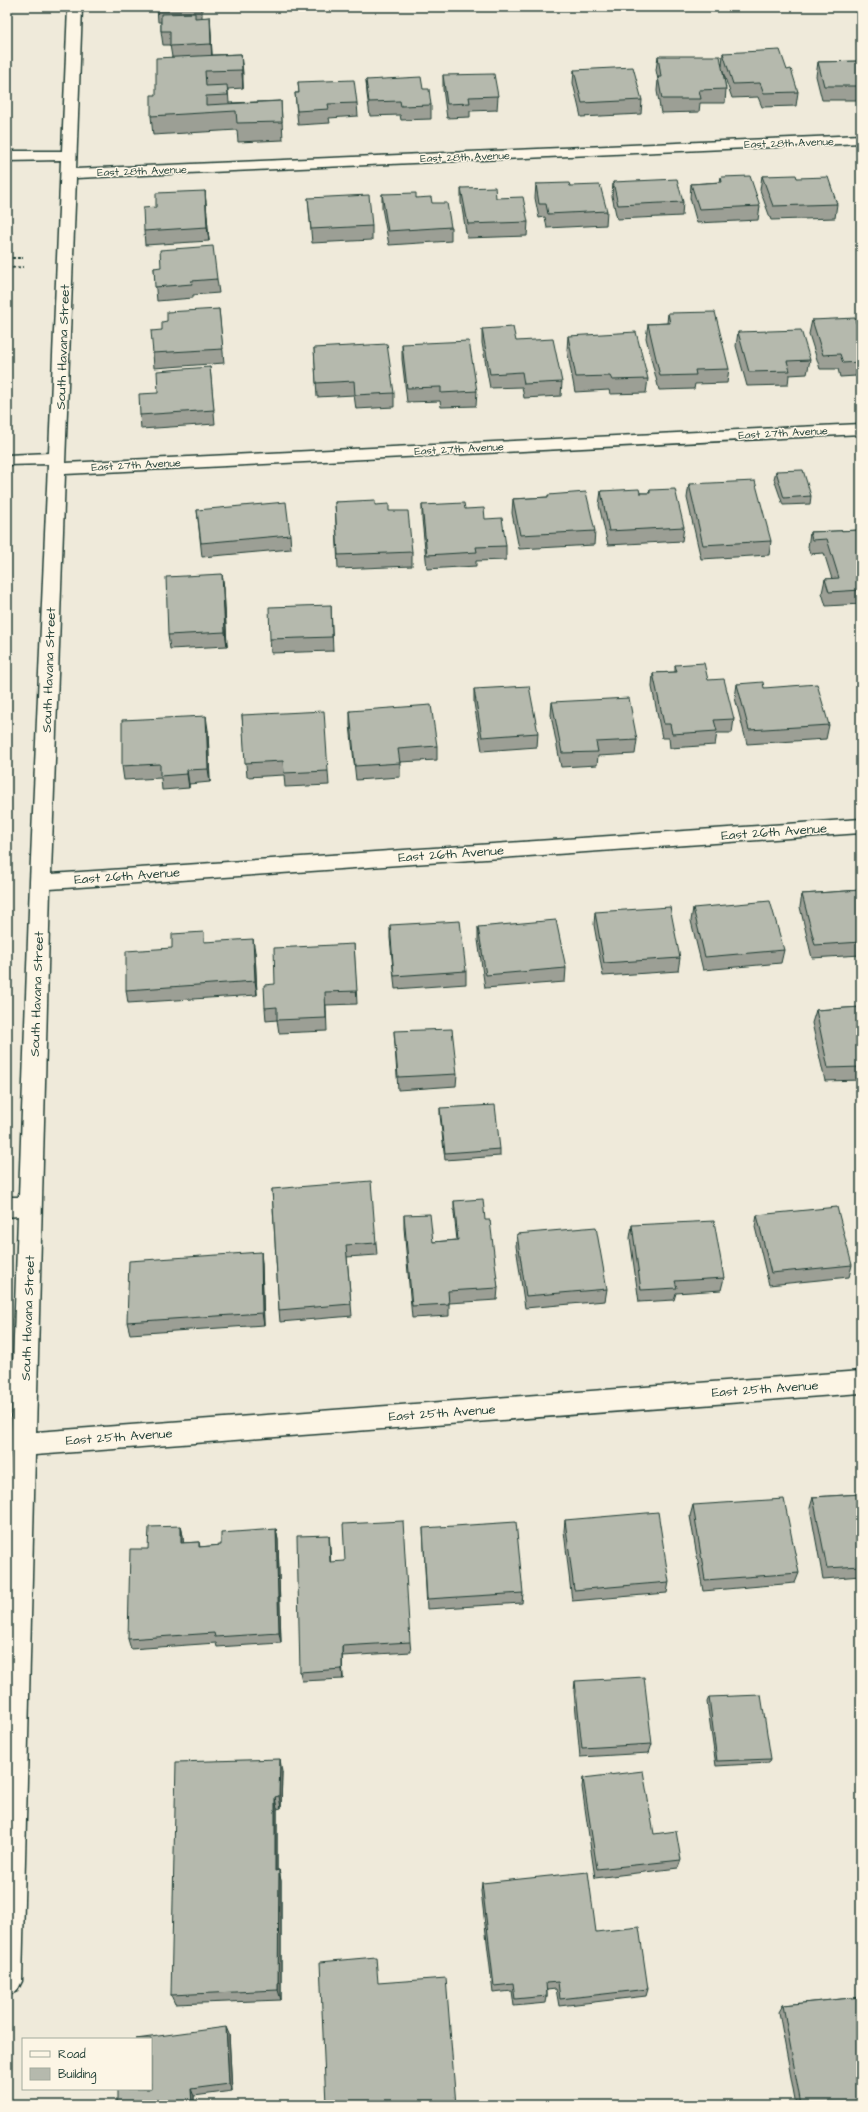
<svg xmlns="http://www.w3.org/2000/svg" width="868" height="2112" font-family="'Architects Daughter',sans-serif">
<rect width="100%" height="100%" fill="#efeada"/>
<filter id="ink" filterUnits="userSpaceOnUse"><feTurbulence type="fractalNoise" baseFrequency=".025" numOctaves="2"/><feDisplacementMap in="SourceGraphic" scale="8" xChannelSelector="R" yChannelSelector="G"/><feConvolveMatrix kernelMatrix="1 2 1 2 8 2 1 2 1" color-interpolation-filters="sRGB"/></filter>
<g filter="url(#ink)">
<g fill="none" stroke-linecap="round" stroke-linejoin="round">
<g stroke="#1f3d34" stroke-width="3">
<path id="minor" d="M68,7H82L76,169L861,135V143L76,178L65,463L861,424V434L65,474L51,874L861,819V833L50,889L36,1432L861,1371V1393L35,1455L22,1981L17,1991L7,1996V1551L18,1216L7,1217V1197H19L30,882L48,464L7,465V455L49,453L61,160L7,161V151H62Z"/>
</g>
<g stroke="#1f3d34" stroke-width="2" stroke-dasharray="3 2" stroke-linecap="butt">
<path d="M7,258H23"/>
<path d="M7,268L23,267"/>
</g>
<use href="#minor" fill="#fcf5e5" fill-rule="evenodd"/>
</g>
<g fill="#9c9f95" stroke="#1f3d34">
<path d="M157,7H202V18L210,17L212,55L241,54L243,88L228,89L229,103L281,101L283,140L238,142L237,130L153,135L151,116L156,95L172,57L170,45H163L161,31V22H158Z"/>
<path d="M723,53L787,70L798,92L796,106L762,107L758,97L732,98L722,69L726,89L725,103H700L699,112L661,113L657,91L658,80L656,70L658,56L722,66Z"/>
<path d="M861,61V100H822L816,76L818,62Z"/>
<path d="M574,70L642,100L641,114L581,117L573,83Z"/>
<path d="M443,75L498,96L497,110L470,111V117L447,118L443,89Z"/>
<path d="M366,80L423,89L431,105V119L401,120L400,115L370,116L367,94Z"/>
<path d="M298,82L357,103L358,116L329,118L330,123L298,125L295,93H299Z"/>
<path d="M762,176L797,178L837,204L835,218L771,220L760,190Z"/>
<path d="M721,177L760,206L758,220L697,223L690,198L691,184L720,182Z"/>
<path d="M613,182L683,202L682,216L617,219L612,196Z"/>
<path d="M536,184L570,186L607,211L606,225L547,228L545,217L539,218L535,198Z"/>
<path d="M461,188L496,198L528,222L527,236L467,238L461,202Z"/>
<path d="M205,191L209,241L145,245L144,231L156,207Z"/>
<path d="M382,194L416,198L432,203L451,227V241L389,245L382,208Z"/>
<path d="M308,198L372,226V240L312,243Z"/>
<path d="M154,268L217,279L219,293L193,295V298L157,301Z"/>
<path d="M219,309L224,363L154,368L153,353L162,330L167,321Z"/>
<path d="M668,313L729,369L727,383L695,384L694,389L659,390L646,338L648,324L667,323Z"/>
<path d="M812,320L856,323H861V385H859L856,376L840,377L838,369H820L809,334Z"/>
<path d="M482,329L516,341L562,382L561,396L524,398L522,387L490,388L482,343Z"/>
<path d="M738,332L810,360L807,374L789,375L788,385L747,386L736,346Z"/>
<path d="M568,336L648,379L646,393L610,394L609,390L575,392L567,350Z"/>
<path d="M402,344L477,391L476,406L441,407L440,401L407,402L402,359Z"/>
<path d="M314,348L394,393V407L356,409L354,395L317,397Z"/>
<path d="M210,367L215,424L141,429L140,415L158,393Z"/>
<path d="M776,471L811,496L810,504L783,505L774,479Z"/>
<path d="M689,484L771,541L769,555L701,559L687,498Z"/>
<path d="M650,490L684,527L682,541L608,545L599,505L601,491L640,493H649Z"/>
<path d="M548,495L595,531L594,545L519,549L512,513L513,499L548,497Z"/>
<path d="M335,502L375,505L389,511L412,552V566L338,569Z"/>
<path d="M422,505L465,509L485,519L506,546V560L476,561V566L427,569L422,519Z"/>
<path d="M197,510L290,535L291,549L202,557Z"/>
<path d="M861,530V604L826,606L822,593L825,579H832L824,553L810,554L808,547L810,532Z"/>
<path d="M222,574L224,588L227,646L170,649L168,635Z"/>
<path d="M331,605L333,651L271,653L270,639Z"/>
<path d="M675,665L708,680L734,719L732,733H717L715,745L670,748L669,738H662L652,687L653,673L675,672Z"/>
<path d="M737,684L764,688L829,725L826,739L747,744L735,698Z"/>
<path d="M474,689L538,733L537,747L482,751L474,703Z"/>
<path d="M552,702L637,740L635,754L598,756L597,765L561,767L551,715Z"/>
<path d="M350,711L437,746V760L400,762V777L356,780L350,725Z"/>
<path d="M242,715L328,771L329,785L285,787L284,775L247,777Z"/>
<path d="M208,730L210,782L189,784V788L162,790L161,778L124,780L122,766Z"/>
<path d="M861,890V955L812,958L800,907L802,894Z"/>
<path d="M693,908L784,950L781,963L703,970L691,921Z"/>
<path d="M595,912L680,958L678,971L603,976L594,925Z"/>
<path d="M390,925L466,971V984L395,989L390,938Z"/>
<path d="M478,927L566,968L565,982L485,988L478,940Z"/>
<path d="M206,942L255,952L257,995L128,1003L126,990L172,948Z"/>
<path d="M354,944L357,1004L326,1005L327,1031L279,1033L277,1020L266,1021L265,1008L275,984Z"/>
<path d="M861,1007V1080L825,1081L812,1023L816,1010Z"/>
<path d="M394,1031L457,1074L456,1086L398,1090Z"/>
<path d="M440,1108L500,1149V1156L445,1160L440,1115Z"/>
<path d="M272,1189L376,1243L377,1255L347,1257L352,1316L280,1322L279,1310Z"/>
<path d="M454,1201L485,1220L498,1288L497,1300L449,1303V1316L412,1318L404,1228V1215L433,1242L457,1240L454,1213Z"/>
<path d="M757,1215L852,1265L849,1277L769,1285L755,1227Z"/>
<path d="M632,1225L724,1278L721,1290L676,1293L674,1300L639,1302L630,1238Z"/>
<path d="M517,1234L607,1289L605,1301L525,1308L516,1246Z"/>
<path d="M261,1252L262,1264L264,1325L130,1334L127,1322Z"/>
<path d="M861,1494V1576L823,1579L810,1508L813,1497Z"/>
<path d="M693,1505L799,1573L795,1583L703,1591L690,1516Z"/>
<path d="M565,1520L669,1582L667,1593L572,1601L564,1531Z"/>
<path d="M181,1526L183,1536V1543L199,1542L200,1547L221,1545L276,1529L278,1540L281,1643L217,1647L216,1643L131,1649L128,1639L148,1549Z"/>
<path d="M423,1528L523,1593L522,1603L427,1609Z"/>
<path d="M329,1535L330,1562L410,1642L411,1652L342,1656L343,1679L302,1681L300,1672Z"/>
<path d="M575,1681L652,1744L649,1753L580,1757L574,1691Z"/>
<path d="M709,1697L771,1759L769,1763L716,1766L707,1702Z"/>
<path d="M282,1772L281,1808L277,1809V1870H279L281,1881V2000L175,2004L171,1995Z"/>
<path d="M583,1778L654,1834L681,1860L678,1868L595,1878L582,1787Z"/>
<path d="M482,1883L596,1932L648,1989L646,1996L559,2006L556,1989L547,1990V1996L546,2003L514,2006L512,1991L493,1993L481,1891Z"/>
<path d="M861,1997V2105H796L779,2012L783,2005Z"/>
<path d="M229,2034L232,2091L194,2096V2105H117Z"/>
</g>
<g fill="#7f8279" stroke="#1f3d34">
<path d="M210,17L211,31L212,58L211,44Z"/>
<path d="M241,54L243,73V88L242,70Z"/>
<path d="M205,191L206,204L209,241L207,227Z"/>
<path d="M222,574L224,588L227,646L225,632Z"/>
<path d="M206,716L208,730L210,782L208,769Z"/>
<path d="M187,770L189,784V788L187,774Z"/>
<path d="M253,939L255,952L257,995L255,981Z"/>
<path d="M261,1252L262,1264L264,1325L262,1313Z"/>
<path d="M181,1526L183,1536L184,1554L181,1543Z"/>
<path d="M276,1529L278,1540L281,1643L279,1633Z"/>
<path d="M329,1535L330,1545L331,1573L330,1562Z"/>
<path d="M342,1646V1656L343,1679L342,1669Z"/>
<path d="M280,1759L282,1772L281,1808L279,1796Z"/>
<path d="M275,1797L277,1809V1882L275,1871Z"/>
<path d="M279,1870L281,1881V2000L278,1990Z"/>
<path d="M226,2027L229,2034L232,2091L229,2084Z"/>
<path d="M191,2089L194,2096V2105H192Z"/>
</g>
<g fill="#b5b9ad" stroke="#1f3d34">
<path d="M157,7H189L157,8Z"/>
<path d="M195,13V18L210,17L211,44L170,46V31H161V14Z"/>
<path d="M780,50L787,70L791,69L798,92L764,93L760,83L733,84L723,53Z"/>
<path d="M241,54L242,70L205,71L206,86L227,85L228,95L206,96V105L281,101L282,122L237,123L236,111L151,116V95H156V58Z"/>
<path d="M658,56H720L726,89L699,90L701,99H662L658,77H661Z"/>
<path d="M861,61V86H824L818,62Z"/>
<path d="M633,67L642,100L582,103L574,70Z"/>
<path d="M494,74L498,96L469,97L470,103L447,104L443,75Z"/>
<path d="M421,77L423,89H429L431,105L401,106L400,101L369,102L366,80Z"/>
<path d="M354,80L357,103L328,104L329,109L297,111L295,93H299L298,82Z"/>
<path d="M796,175L797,178L828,177L837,204L773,206L762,176Z"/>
<path d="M750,176L760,206L699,209L691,184L722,182L721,177Z"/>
<path d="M677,179L683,202L618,205L613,182Z"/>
<path d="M569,183L570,186L600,185L607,211L548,214L546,204H539L536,184Z"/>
<path d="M495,187L496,198L523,197L528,222L468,224L461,188Z"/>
<path d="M205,191L207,227L144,231L143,208L156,207V193Z"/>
<path d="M416,193V198L431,197L432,203H447L451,227L388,231L382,194Z"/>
<path d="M369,195L372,226L311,229L308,198Z"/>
<path d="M213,246L217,279L191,281L192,284L155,287L154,268L161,267L160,250Z"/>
<path d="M219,309L223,349L153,353L151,331L162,330V322L167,321V312Z"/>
<path d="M715,312L729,369L695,370L696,375L660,376L648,324L670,323L668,313Z"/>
<path d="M855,318L856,323H861V370L859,362L843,363L840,354L823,355L812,320Z"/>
<path d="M513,327L516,341L553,339L562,382L524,384L522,372L490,374L482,329Z"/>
<path d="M801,330L810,360L787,361L790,371L749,372L738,332Z"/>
<path d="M636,332L648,379L612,380L610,376L576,377L568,336Z"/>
<path d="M469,341L477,391L441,393V387L407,388L402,344Z"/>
<path d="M387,344L394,393L355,395L354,381L316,383L314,348Z"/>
<path d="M210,367L214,410L140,415L139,394L158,393L157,371Z"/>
<path d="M803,470L811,496L784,498L776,471Z"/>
<path d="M755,481L771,541L703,545L689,484Z"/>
<path d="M639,489L640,493H650V490L675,489L684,527L609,531L601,491Z"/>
<path d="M586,492L595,531L520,535L513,499L549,497L548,495Z"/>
<path d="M375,500V505L389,504V511H408L412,552L338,555L335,502Z"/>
<path d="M286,502L290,535L201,543L197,510Z"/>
<path d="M464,503L465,509L484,508L485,519L502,518L506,546L476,547L477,552L427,555L422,505Z"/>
<path d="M861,530V590L829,592L825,579L839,578L827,539L812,540L810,532Z"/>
<path d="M222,574L225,632L168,635L166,577Z"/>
<path d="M331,605L332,637L270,639L269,607Z"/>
<path d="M704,663L708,680L724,679L734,719L714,720L717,731L672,734L670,724H664L653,673L677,672L675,665Z"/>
<path d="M763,682L764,688L817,684L829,725L749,730L737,684Z"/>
<path d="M529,686L538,733L482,737L474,689Z"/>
<path d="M629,698L637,740L596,742L598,752L562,753L552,702Z"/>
<path d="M431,705L437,746L398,749L400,763L355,766L350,711Z"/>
<path d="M324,711L328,771L284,773L283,761L245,763L242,715Z"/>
<path d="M206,716L208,769L187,770V774L160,776V764L122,766V720Z"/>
<path d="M861,890V942L815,945L802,894Z"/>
<path d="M770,901L784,950L705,957L693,908Z"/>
<path d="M670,907L680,958L604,963L595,912Z"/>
<path d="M556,920L566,968L486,975L478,927Z"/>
<path d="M460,921L466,971L394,976L390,925Z"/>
<path d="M204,932V942L253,939L255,981L126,990V951L172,948V934Z"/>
<path d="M354,944L357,991L325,992L326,1018L277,1020V1007L265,1008L264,985L275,984L274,948Z"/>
<path d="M861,1007V1067L828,1068L816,1010Z"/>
<path d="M452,1029L457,1074L398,1077L394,1031Z"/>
<path d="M495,1105L500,1149L445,1153L440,1108Z"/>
<path d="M371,1181L376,1243L346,1245L351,1304L279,1310L272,1189Z"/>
<path d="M483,1199L485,1220H490L498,1288L448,1291L449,1304L412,1306L404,1215L430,1214L433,1242L458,1240L454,1201Z"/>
<path d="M837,1207L852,1265L771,1273L757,1215Z"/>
<path d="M714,1221L724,1278L675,1281L677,1288L641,1290L632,1225Z"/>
<path d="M596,1227L607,1289L526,1296L517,1234Z"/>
<path d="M261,1252L262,1313L127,1322L129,1261Z"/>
<path d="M861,1494V1566L827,1568L813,1497Z"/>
<path d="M784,1499L799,1573L705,1580L693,1505Z"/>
<path d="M658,1512L669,1582L574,1590L565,1520Z"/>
<path d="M403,1521L410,1642L342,1646V1669L300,1672L297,1536L329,1535L330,1562L345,1561L343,1524Z"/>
<path d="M516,1522L523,1593L427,1599L423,1528Z"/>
<path d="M181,1526V1543L199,1542V1547L221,1545V1533L276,1529L279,1633L215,1637L214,1633L128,1639L130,1549H148L149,1527Z"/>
<path d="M644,1677L652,1744L582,1748L575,1681Z"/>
<path d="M761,1695L771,1759L717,1761L709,1697Z"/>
<path d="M280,1759L279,1796L275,1797V1871L279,1870L278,1990L171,1995L176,1762Z"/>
<path d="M643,1771L654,1834L676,1831L681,1860L597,1869L583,1778Z"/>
<path d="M588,1872L596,1932L639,1927L648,1989L560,1999L558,1982L546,1983L547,1996L515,1999L513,1984L494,1986L482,1883Z"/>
<path d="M376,1957L378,1983L446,1978L456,2105H326L320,1962Z"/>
<path d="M861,1997V2102L836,2105H801L783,2005Z"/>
<path d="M226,2027L229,2084L191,2089L192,2105H117V2089H151V2039H136Z"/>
</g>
</g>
<g text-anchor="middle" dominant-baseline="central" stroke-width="3" stroke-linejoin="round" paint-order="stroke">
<g font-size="11" fill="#1f3d34" stroke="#fcf5e5">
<text transform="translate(789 143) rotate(-2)">East 28th Avenue</text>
<text transform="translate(465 157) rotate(-2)">East 28th Avenue</text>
<text transform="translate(142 171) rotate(-2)">East 28th Avenue</text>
<text transform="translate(783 433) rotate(-3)">East 27th Avenue</text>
<text transform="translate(459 449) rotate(-3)">East 27th Avenue</text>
<text transform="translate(136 465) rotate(-3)">East 27th Avenue</text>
</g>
<g font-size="13" fill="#1f3d34" stroke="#fcf5e5">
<text transform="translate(63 347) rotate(-88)">South Havana Street</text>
<text transform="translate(49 670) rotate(-88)">South Havana Street</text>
<text transform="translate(774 832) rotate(-4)">East 26th Avenue</text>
<text transform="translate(451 854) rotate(-4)">East 26th Avenue</text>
<text transform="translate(127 876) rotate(-4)">East 26th Avenue</text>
<text transform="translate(37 994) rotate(-88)">South Havana Street</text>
<text transform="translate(28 1318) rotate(-88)">South Havana Street</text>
<text transform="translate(765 1389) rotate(-4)">East 25th Avenue</text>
<text transform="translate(442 1413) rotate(-4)">East 25th Avenue</text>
<text transform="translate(119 1437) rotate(-4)">East 25th Avenue</text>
</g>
</g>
<rect width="868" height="2112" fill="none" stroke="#fcf5e5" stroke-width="24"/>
<rect x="12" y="12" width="844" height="2088" fill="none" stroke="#1f3d34" stroke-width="1.5" filter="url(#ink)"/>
<rect x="22" y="2038" width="130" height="52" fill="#fcf5e5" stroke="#a4ab9e"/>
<rect x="30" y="2051" width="20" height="6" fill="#fcf5e5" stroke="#a4ab9e"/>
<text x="58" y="2058" font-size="12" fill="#1f3d34">Road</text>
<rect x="30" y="2068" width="20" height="12" fill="#b5b9ad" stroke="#a4ab9e"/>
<text x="58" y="2078" font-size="12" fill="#1f3d34">Building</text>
</svg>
